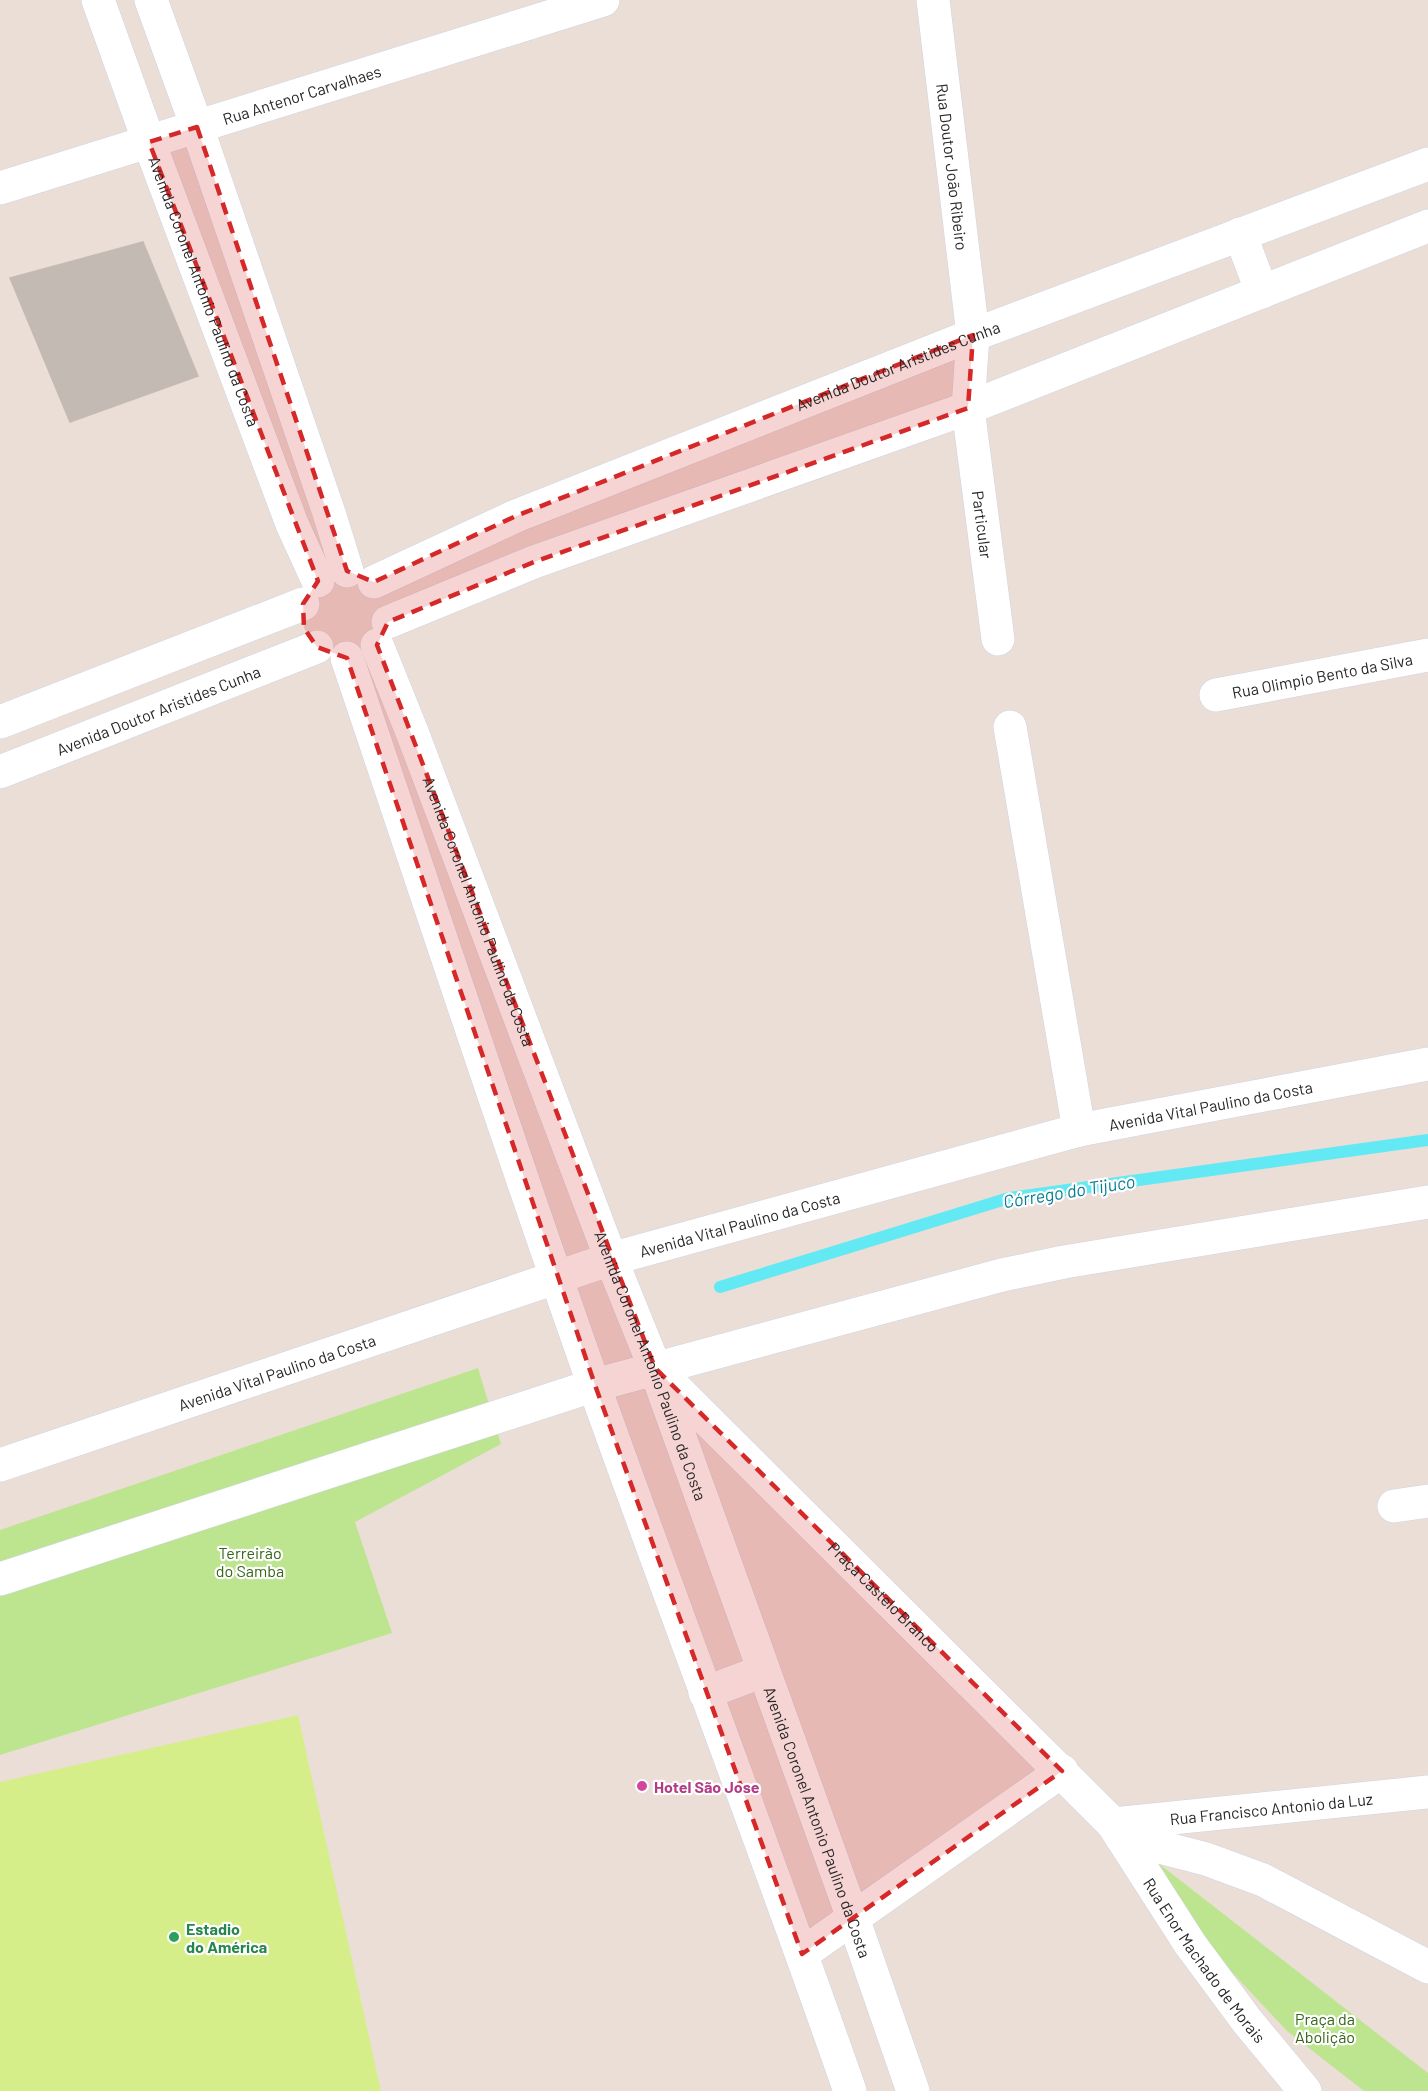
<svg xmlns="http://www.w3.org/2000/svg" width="1428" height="2091" font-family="Barlow,sans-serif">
<rect width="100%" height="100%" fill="#ebded7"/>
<g fill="#bde58f">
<path d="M478,1368L501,1444L355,1522L392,1633L0,1755V1530Z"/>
<path d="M1140,1849L1428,2073V2091H1364L1287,2031L1199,1937Z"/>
</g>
<path fill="#d6ee8a" d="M298,1715L381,2091H0V1782Z"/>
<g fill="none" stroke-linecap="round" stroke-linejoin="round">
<path stroke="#62e9f4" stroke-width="12" d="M720,1287L1009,1198L1428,1140"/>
</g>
<path fill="#c2bab3" stroke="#c6bab1" stroke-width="1.5" d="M143,242L198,376L70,422L10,278Z"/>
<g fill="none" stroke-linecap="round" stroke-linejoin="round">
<g stroke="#ccd4e1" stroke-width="34">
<g id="minor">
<path id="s1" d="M98,0L149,142L292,524L318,581"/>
<path d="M151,0L197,127L329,513L347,571"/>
<path id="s2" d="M933,0L973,335L968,408L998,639"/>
<path id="s3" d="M0,188L603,0"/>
<path d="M1240,234L1262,292"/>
<path id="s4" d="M374,582L516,516L973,335L1428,164"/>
<path d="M388,622L534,562L968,408L1428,226"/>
<path id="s5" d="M377,645L412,732L611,1259L655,1368L853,1918L913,2091"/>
<path d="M347,658C429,901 509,1146 595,1388C679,1623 768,1856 850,2091"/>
<path id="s6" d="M1216,695L1428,655"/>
<path d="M0,722L303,604"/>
<path d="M1010,727L1079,1130"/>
<path id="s7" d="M0,772L317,647"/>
<path id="s8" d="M661,1374L1113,1824L1190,1944L1247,2021L1305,2091"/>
<path id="s9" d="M0,1465L611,1259L1079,1130L1428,1064"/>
<path d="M1394,1506L1428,1501"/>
<path d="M0,1579L595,1385L1002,1275L1064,1262L1428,1202"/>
<path d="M705,1693L763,1671"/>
<path id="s10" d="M1113,1824L1428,1792"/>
<path d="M1121,1837L1206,1859L1263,1880L1428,1967"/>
<path d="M802,1954L1062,1771"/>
</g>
</g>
<use href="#minor" stroke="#fff" stroke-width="33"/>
</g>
<path fill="#d62828" fill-opacity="0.2" stroke="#d62828" stroke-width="4.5" stroke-dasharray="12 8" stroke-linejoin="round" d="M197,127L347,571L374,582L516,516L973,335L968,408L534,562L388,622L377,645L655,1368L1062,1771L802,1954L595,1385L347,658L317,647L304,628L303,604L318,581L149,142Z"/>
<circle fill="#d1479c" stroke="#fff" stroke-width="2" cx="642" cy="1786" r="6"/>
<circle fill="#2e9e5b" stroke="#fff" stroke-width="2" cx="174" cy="1937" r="6"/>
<g text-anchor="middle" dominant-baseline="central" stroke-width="4.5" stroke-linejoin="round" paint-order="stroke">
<g font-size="16" fill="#272727" stroke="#fff">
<text stroke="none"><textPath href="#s3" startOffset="316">Rua Antenor Carvalhaes</textPath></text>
<text stroke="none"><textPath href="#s2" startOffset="168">Rua Doutor João Ribeiro</textPath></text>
<text stroke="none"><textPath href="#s1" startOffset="310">Avenida Coronel Antonio Paulino da Costa</textPath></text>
<text stroke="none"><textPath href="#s4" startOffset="567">Avenida Doutor Aristides Cunha</textPath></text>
<text stroke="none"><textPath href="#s2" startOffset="528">Particular</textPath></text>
<text stroke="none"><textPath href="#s6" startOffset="108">Rua Olimpio Bento da Silva</textPath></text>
<text stroke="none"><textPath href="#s7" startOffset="170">Avenida Doutor Aristides Cunha</textPath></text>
<text stroke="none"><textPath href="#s5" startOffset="285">Avenida Coronel Antonio Paulino da Costa</textPath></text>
<text stroke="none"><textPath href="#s9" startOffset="1264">Avenida Vital Paulino da Costa</textPath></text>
<text stroke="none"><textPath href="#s9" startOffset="778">Avenida Vital Paulino da Costa</textPath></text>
<text stroke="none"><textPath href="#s5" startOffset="771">Avenida Coronel Antonio Paulino da Costa</textPath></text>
<text stroke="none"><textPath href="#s9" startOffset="292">Avenida Vital Paulino da Costa</textPath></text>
<text stroke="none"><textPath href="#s8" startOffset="315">Praça Castelo Branco</textPath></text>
<text stroke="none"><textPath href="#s10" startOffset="159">Rua Francisco Antonio da Luz</textPath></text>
<text stroke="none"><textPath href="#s5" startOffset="1257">Avenida Coronel Antonio Paulino da Costa</textPath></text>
<text stroke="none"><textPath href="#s8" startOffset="802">Rua Enor Machado de Morais</textPath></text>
</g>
<g font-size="16" fill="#356615" stroke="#fff">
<text x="250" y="1552">Terreirão<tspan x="250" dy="18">do Samba</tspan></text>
<text x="1325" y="2018">Praça da<tspan x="1325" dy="18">Abolição</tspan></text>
</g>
<g font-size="16" font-weight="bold" fill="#b23c85" stroke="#fff" text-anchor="start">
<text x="654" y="1786">Hotel São Jose</text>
</g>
<g font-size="16" font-weight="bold" fill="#27864d" stroke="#fff" text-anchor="start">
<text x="186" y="1928">Estadio<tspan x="186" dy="18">do América</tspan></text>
</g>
<g font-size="18" font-style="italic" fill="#077e95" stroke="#fff">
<text transform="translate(1069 1191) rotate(-9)">Córrego do Tijuco</text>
</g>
</g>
</svg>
